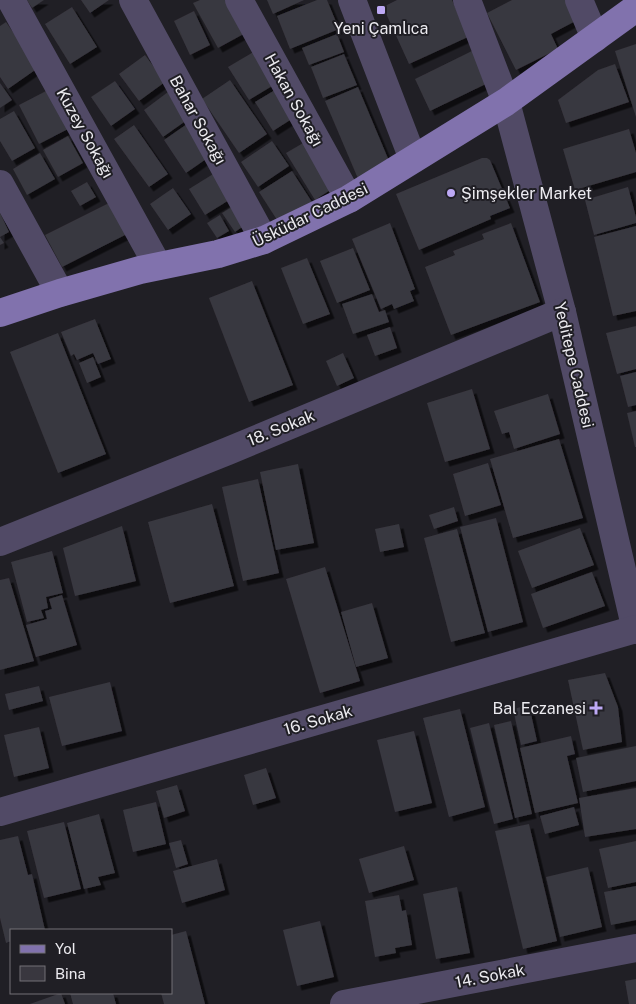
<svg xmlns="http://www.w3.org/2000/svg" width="636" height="1004" font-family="'Public Sans',sans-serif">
<defs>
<filter id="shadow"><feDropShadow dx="4.5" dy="4.5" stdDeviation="0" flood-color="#0009"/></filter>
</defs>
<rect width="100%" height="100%" fill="#201f25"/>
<g fill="#39373f" filter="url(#shadow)">
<path d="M27,0H44L32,8Z"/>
<path d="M81,0H109L90,13Z"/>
<path d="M200,0H232L249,31L218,48L193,3Z"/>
<path d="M267,0H304L273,14Z"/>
<path d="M317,0H327L339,29L290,49L277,16Z"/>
<path d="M397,0H452L468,37L409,64L383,7Z"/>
<path d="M512,0H574L583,17L551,34L558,49L516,70L487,13Z"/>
<path d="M72,7L97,47L70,64L45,24Z"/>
<path d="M194,11L210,45L190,55L174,21Z"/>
<path d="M6,22L38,68L8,89L0,77V26Z"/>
<path d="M337,34L344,52L309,65L302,48Z"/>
<path d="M636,44V117L615,51Z"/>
<path d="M257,50L277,83L249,100L228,67Z"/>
<path d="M474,50L490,82L430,111L415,79Z"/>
<path d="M344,54L357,85L323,98L311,67Z"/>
<path d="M145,55L165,82L139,101L119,74Z"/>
<path d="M615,64L629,102L566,123L558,100L598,70Z"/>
<path d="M230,80L267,134L239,153L202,99Z"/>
<path d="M115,81L135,109L111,126L91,97Z"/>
<path d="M0,83L12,100L0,108Z"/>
<path d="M280,87L298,115L273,131L255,102Z"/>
<path d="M358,87L392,168L359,181L325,101Z"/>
<path d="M48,90L68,129L39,144L19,105Z"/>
<path d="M168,92L187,120L163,137L144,110Z"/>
<path d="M14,111L35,148L12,161L0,141V119Z"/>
<path d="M187,124L209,157L186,173L164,140Z"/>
<path d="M134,125L168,174L149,187L114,139Z"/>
<path d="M629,129L636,153V172L575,190L563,149Z"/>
<path d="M68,136L83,163L58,177L43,150Z"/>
<path d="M310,139L338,185L315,200L286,153Z"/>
<path d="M272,141L289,166L258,187L241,162Z"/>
<path d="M40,153L55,179L27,195L13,169Z"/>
<path d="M482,158H487L490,160L510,208L490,216L491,219L419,250L396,194Z"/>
<path d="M218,171L234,197L205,215L189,189Z"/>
<path d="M292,171L312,202L279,223L259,192Z"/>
<path d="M87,182L96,197L80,206L71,191Z"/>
<path d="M628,187L636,217V223L594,235L585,200Z"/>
<path d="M173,188L191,214L168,230L150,204Z"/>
<path d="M111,202L127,234L62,267L45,235Z"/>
<path d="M235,205L248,223L235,232L222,213Z"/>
<path d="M0,213L9,232L0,237L4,243L0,245Z"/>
<path d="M220,215L229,231L217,238L207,223Z"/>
<path d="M390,223L415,289L410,291L414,301L394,309L392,304L381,309L352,239Z"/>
<path d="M511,223L540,302L451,335L425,267L455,255L453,251L484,239L482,234Z"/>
<path d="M636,226V311L613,316L594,237Z"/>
<path d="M353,248L370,290L337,303L320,261Z"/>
<path d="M307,258L330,314L303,324L281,268Z"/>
<path d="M252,281L293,385L249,402L209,298Z"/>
<path d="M372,294L379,312L385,310L389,322L353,334L342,304Z"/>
<path d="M95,319L111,359L98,364L93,353L77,360L74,354L71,356L61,332Z"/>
<path d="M636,326V369L617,374L606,333Z"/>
<path d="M390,327L397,348L375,356L367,335Z"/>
<path d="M58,333L106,454L58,473L10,352Z"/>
<path d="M343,353L354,378L337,386L326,361Z"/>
<path d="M93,357L101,377L87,383L79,363Z"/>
<path d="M636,372V405L628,407L620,376Z"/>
<path d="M472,389L490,449L445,462L427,403Z"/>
<path d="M548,394L560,434L514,449L509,432L502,434L494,411Z"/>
<path d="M636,411V447H635L627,413Z"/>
<path d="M559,439L583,518L513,538L490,459Z"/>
<path d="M488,463L501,505L465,516L453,474Z"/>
<path d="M298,464L314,543L276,550L260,472Z"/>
<path d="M258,479L279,573L243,581L222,487Z"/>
<path d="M212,504L234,586L170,603L148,522Z"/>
<path d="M454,507L458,521L434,529L429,515Z"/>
<path d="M496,518L523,622L488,632L460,527Z"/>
<path d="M399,524L404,547L380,552L375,529Z"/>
<path d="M122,526L136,581L75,596L63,548Z"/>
<path d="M580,528L594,565L532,588L518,551Z"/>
<path d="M457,529L485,633L451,642L424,538Z"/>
<path d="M52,551L63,593L46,597L48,608L41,610L44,618L27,622L11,562Z"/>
<path d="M325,567L360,681L320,693L286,579Z"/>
<path d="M592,572L605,606L543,628L531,594Z"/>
<path d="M9,578L34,661L0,670V580Z"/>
<path d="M62,595L77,645L36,657L26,625L47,619L45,611L52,609L49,599Z"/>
<path d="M372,603L388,658L356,667L341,612Z"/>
<path d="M605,673L618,707L622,742L583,750L568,680Z"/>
<path d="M110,682L122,731L62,746L49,697Z"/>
<path d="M39,686L43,701L9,710L5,694Z"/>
<path d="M529,705L537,741L521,745L513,709Z"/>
<path d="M460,709L485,807L449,817L423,718Z"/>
<path d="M511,721L532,814L515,818L494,725Z"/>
<path d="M489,723L513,819L494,824L470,728Z"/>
<path d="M39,727L49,768L14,777L4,735Z"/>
<path d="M414,731L432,803L395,812L377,740Z"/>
<path d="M571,736L575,754L567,756L578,803L535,813L520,748Z"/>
<path d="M636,746V781L583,792L576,758Z"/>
<path d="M266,768L276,798L253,805L244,775Z"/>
<path d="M177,785L185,811L164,818L156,791Z"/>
<path d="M636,788V829L585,837L579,798Z"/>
<path d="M156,802L166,844L133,852L123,810Z"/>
<path d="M574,807L579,825L545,834L540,816Z"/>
<path d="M99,814L115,873L98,877L101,885L84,889L67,823Z"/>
<path d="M64,822L81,889L44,898L27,831Z"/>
<path d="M529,824L557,941L523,949L495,831Z"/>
<path d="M18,836L28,875L32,874L45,930H11V941L6,943L0,918V840Z"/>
<path d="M181,840L188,864L176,868L169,843Z"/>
<path d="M636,841V882L608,888L599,849Z"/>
<path d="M404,846L414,880L369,893L359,859Z"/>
<path d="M217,859L225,890L182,903L173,871Z"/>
<path d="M588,867L602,927L560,937L546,877Z"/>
<path d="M636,886V920L611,925L604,892Z"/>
<path d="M457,887L470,953L436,959L423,894Z"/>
<path d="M399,895L402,911L406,910L412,945L395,948L396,953L375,957L365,901Z"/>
<path d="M320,921L334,977L297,986L283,930Z"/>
<path d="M186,931L205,1004H164L161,993H171V935Z"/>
<path d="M636,979V1004H629L625,981Z"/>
<path d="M61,993L65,1004H30Z"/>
<path d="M70,993H113L116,1004H73Z"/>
</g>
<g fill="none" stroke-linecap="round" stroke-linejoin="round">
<g stroke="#514a66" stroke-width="28">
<path d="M11,0L158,266"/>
<path d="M133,0L264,240"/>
<path d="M239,0L349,199"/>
<path d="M352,0L413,159"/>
<path d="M467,0L506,102L562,312L636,630"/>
<path d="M579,0L595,38"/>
<path d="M0,184L60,293"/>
<path d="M0,542L228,451L562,312"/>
<path d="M0,812L636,629"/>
<path d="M344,1004L636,948"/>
</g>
<path stroke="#8172ad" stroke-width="28" d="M0,313L60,293L140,270L218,254L264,240L349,199L506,102L636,8"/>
</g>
<g fill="#bda9f5" stroke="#201f25" stroke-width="2">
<rect x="376" y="5" width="10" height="10" rx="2.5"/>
<circle cx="451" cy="193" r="5"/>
<path d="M593.5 700.5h5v5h5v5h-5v5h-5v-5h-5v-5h5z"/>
</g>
<g text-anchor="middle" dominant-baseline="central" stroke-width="4" stroke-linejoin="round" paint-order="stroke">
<g font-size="16" fill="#ecebf0" stroke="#201f25">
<text x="381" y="28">Yeni Çamlıca</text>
<text x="461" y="193" text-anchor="start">Şimşekler Market</text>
<text x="586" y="708" text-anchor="end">Bal Eczanesi</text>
</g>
<g font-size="16" fill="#ecebf0" stroke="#201f25">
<text transform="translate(294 100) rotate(61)">Hakan Sokağı</text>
<text transform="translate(198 120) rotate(61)">Bahar Sokağı</text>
<text transform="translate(85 133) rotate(61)">Kuzey Sokağı</text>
<text transform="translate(310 215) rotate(-26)">Üsküdar Caddesi</text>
<text transform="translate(574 365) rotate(77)">Yeditepe Caddesi</text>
<text transform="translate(281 428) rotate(-22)">18. Sokak</text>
<text transform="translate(318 720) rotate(-16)">16. Sokak</text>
<text transform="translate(490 976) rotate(-11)">14. Sokak</text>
</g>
</g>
<rect x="10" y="929" width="162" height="65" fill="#201f25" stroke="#727176"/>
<rect x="20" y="945" width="25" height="8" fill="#8172ad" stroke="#727176"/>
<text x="55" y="954" font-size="15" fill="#ecebf0">Yol</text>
<rect x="20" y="966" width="25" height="15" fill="#39373f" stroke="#727176"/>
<text x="55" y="979" font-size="15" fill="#ecebf0">Bina</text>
</svg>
